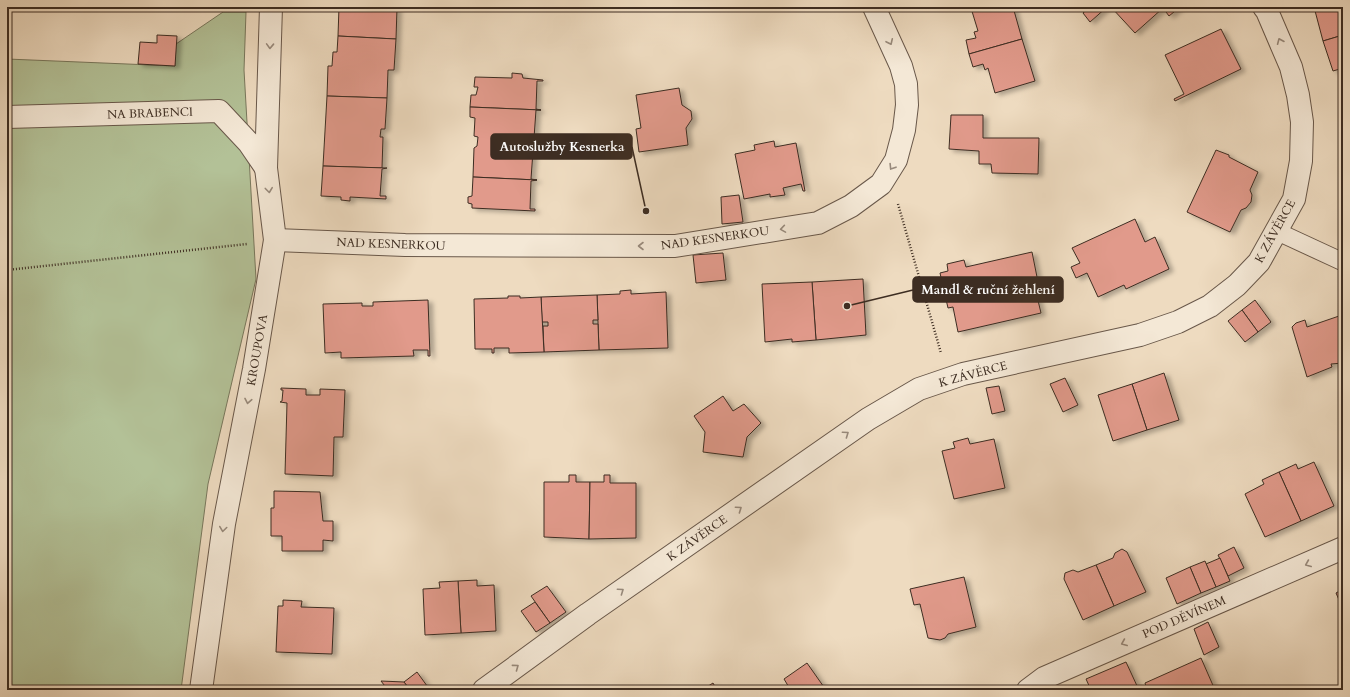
<svg xmlns="http://www.w3.org/2000/svg" width="1350" height="697" font-family="Cardo,serif">
<defs>
<filter id="shadow"><feDropShadow dx="4.5" dy="2.5" stdDeviation="2" flood-color="#0004"/></filter>
</defs>
<rect width="100%" height="100%" fill="#eedbc0"/>
<filter id="stains"><feTurbulence type="fractalNoise" baseFrequency=".005" numOctaves="4"/><feColorMatrix values="0 0 0 0 .2 0 0 0 0 .09 0 0 0 0 .02 0 0 0 .5 -.17"/></filter>
<radialGradient id="worn" r=".72"><stop offset=".6" stop-color="#630" stop-opacity="0"/><stop offset="1" stop-color="#630" stop-opacity=".3"/></radialGradient>
<path fill="#b3c197" stroke="#78775c" d="M223,12H246L244,70L256,279L208,484L181,690H7V59L175,66L176,44Z"/>
<g fill="#e19a8b" stroke="#3d2d22" filter="url(#shadow)">
<path d="M395,7L397,8L396,39L338,36L339,7Z"/>
<path d="M975,7H1013L1022,39L969,54L966,40L976,38L974,32L978,31L971,8Z"/>
<path d="M1078,7H1087L1082,11Z"/>
<path d="M1090,7H1107L1090,22L1083,13Z"/>
<path d="M1111,7H1180L1169,16L1163,8L1135,33Z"/>
<path d="M1314,7H1343V35L1323,41Z"/>
<path d="M1221,29L1241,69L1175,101L1174,99L1184,94L1165,55Z"/>
<path d="M157,35L177,36L175,66L138,64L140,42L157,43Z"/>
<path d="M1343,35V68L1333,71L1323,41Z"/>
<path d="M338,36L396,39L394,70H388L387,98L327,96L328,66H332L333,52H337Z"/>
<path d="M1022,39L1035,81L995,93L988,68L985,70L983,64L973,67L969,54Z"/>
<path d="M512,73L522,74L523,78L543,80V81H537L536,109L541,110L470,107L471,95H476L478,87H474L475,77L512,78Z"/>
<path d="M679,88L682,105L691,111L692,119L686,128L688,145L639,152L636,129L641,128L636,95Z"/>
<path d="M327,96L387,98L385,129H381L380,137H383L382,168L323,166Z"/>
<path d="M470,107L541,110H536L534,138H540L539,140H530L529,149L539,150V152L533,151L531,179L537,180L473,177L474,148L477,146L478,137L474,136L475,118L470,117Z"/>
<path d="M951,115H983V138H1039L1038,174L992,173L991,164H979V151L949,149Z"/>
<path d="M774,141L775,147L796,143L805,191H803L801,184L783,188L785,195L770,197V194L744,199L735,154L755,150L754,145Z"/>
<path d="M1216,150L1229,155V157L1258,172L1250,190L1252,195L1251,202L1246,208L1241,210L1230,232L1187,212Z"/>
<path d="M323,166L387,168L382,169L380,196H386V199L350,197V201L341,200V197L321,196Z"/>
<path d="M473,177L537,180L531,181L530,209H535V211L472,208V204L468,203V197L472,196Z"/>
<path d="M739,195L743,222L722,224L721,197Z"/>
<path d="M1135,219L1145,242L1155,237L1169,269L1126,289L1124,285L1098,297L1087,273L1076,278L1071,267L1080,263L1072,248Z"/>
<path d="M1032,252L1039,287L1035,288L1041,313L958,332L953,307L948,308L940,273L948,271L947,264L964,260L966,267Z"/>
<path d="M723,253L726,280L696,283L693,255Z"/>
<path d="M863,279L866,335L816,340L812,282Z"/>
<path d="M812,282L816,340L792,342V339L765,342L762,284Z"/>
<path d="M631,290V294L666,292L668,348L599,350L597,295L620,294V291Z"/>
<path d="M597,295L598,320H593V324H598L599,350L544,352L543,326H548V322H542L541,297Z"/>
<path d="M508,296H520V298L541,297L544,352L509,353V348H494V353H492V349H475L474,299L508,298Z"/>
<path d="M428,300L430,356H428V350H413L414,356L341,358V352L325,353L323,304L362,303V306H373V302Z"/>
<path d="M1255,300L1271,322L1258,332L1242,310Z"/>
<path d="M1242,310L1258,332L1245,342L1228,321Z"/>
<path d="M1342,315L1343,363L1331,364L1332,367L1307,377L1292,327L1296,323L1305,320L1307,327Z"/>
<path d="M1164,373L1179,420L1147,430L1132,384Z"/>
<path d="M1065,378L1078,405L1063,412L1050,384Z"/>
<path d="M1132,384L1147,430L1113,441L1098,395Z"/>
<path d="M999,386L1005,411L992,414L986,388Z"/>
<path d="M281,388L306,389V395H320V389L345,390L343,437H334L333,476L285,474L287,403L280,402L282,401L283,390H281Z"/>
<path d="M723,396L733,411L744,404L761,423L747,437L743,457L703,452L705,432L694,416Z"/>
<path d="M968,438L970,444L994,439L1005,488L954,499L942,451L955,448L953,442Z"/>
<path d="M1314,462L1334,506L1301,521L1279,472L1296,464L1298,469Z"/>
<path d="M1279,472L1301,521L1265,537L1245,494L1264,484L1262,480Z"/>
<path d="M569,475H576V482H590L589,539L544,537V482H569Z"/>
<path d="M604,475H610V483H636V538L589,539L590,482H604Z"/>
<path d="M274,491L320,492L323,521H333V541L323,540V551H282V536H271V508H274Z"/>
<path d="M1234,547L1244,568L1228,576L1218,555Z"/>
<path d="M1122,549L1127,552L1146,592L1114,606L1096,565L1113,558L1115,553Z"/>
<path d="M1220,558L1230,581L1216,587L1206,564Z"/>
<path d="M1205,561L1216,587L1201,593L1190,567Z"/>
<path d="M1096,565L1114,606L1083,620L1064,579L1065,573L1073,570L1078,572Z"/>
<path d="M1190,567L1201,593L1177,604L1166,578Z"/>
<path d="M964,577L976,627L948,634L945,638L940,640L928,638L920,604L914,605L910,589Z"/>
<path d="M477,580V586L494,585L496,631L461,633L458,581Z"/>
<path d="M458,581L461,633L425,635L423,589L440,588L439,582Z"/>
<path d="M547,586L566,612L550,623L531,596Z"/>
<path d="M1343,589V609L1336,593Z"/>
<path d="M283,600L302,601L301,607L334,608L332,654L276,652L278,606H283Z"/>
<path d="M535,602L550,623L536,632L521,611Z"/>
<path d="M1208,622L1219,647L1204,655L1194,629Z"/>
<path d="M1201,658L1215,690H1147L1145,683Z"/>
<path d="M1126,662L1138,688L1134,690H1091L1086,679Z"/>
<path d="M807,663L826,690H788L790,689L784,679Z"/>
<path d="M417,672L430,690H410L404,682Z"/>
<path d="M381,681L404,682L410,690H388Z"/>
<path d="M713,683L717,690H702Z"/>
</g>
<g fill="none" stroke-linecap="round" stroke-linejoin="round">
<g stroke="#69584a" stroke-width="19">
<path id="lane" d="M1276,231L1343,262"/>
</g>
<g stroke="#69584a" stroke-width="24">
<g id="street">
<path d="M7,117L219,111L249,143L266,168"/>
<path d="M275,240L405,245L675,246L818,223L851,206L881,184L896,160L904,130L907,105L906,84L901,66L874,7"/>
<path d="M201,690L224,524L254,369L275,240L266,168L271,7"/>
<path d="M484,690L588,614L868,419L919,389L963,374L1140,335L1178,322L1210,306L1237,285L1259,262L1294,199L1301,161L1302,122L1298,95L1291,67L1267,11L1264,7"/>
<path d="M1028,690L1044,678L1343,548"/>
</g>
</g>
<g stroke="#3d2d22" stroke-width="2.5" stroke-dasharray="1 2" stroke-linecap="butt">
<path d="M898,204L941,353"/>
<path d="M7,270L247,244"/>
</g>
<use href="#lane" stroke="#f4e8d6" stroke-width="17"/>
<use href="#street" stroke="#f4e8d6" stroke-width="22"/>
</g>
<defs><path id="oneway-chevron" d="M-2-3.5L2.5 0L-2 3.5" fill="none" stroke-width="1.6" stroke-linecap="round" stroke-linejoin="round"/></defs>
<g stroke="#988a7c">
<use href="#oneway-chevron" transform="translate(1280 41) rotate(-113)"/>
<use href="#oneway-chevron" transform="translate(890 42) rotate(65)"/>
<use href="#oneway-chevron" transform="translate(270 46) rotate(92)"/>
<use href="#oneway-chevron" transform="translate(892 167) rotate(122)"/>
<use href="#oneway-chevron" transform="translate(269 190) rotate(83)"/>
<use href="#oneway-chevron" transform="translate(783 229) rotate(171)"/>
<use href="#oneway-chevron" transform="translate(641 246) rotate(180)"/>
<use href="#oneway-chevron" transform="translate(248 401) rotate(101)"/>
<use href="#oneway-chevron" transform="translate(846 434) rotate(-35)"/>
<use href="#oneway-chevron" transform="translate(739 509) rotate(-35)"/>
<use href="#oneway-chevron" transform="translate(223 529) rotate(98)"/>
<use href="#oneway-chevron" transform="translate(1308 564) rotate(157)"/>
<use href="#oneway-chevron" transform="translate(621 591) rotate(-35)"/>
<use href="#oneway-chevron" transform="translate(1124 643) rotate(157)"/>
<use href="#oneway-chevron" transform="translate(516 667) rotate(-36)"/>
</g>
<g text-anchor="middle" dominant-baseline="central" stroke-width="3" stroke-linejoin="round" paint-order="stroke">
<g font-size="12" fill="#3d2d22" stroke="#f4e8d6">
<text transform="translate(150 113) rotate(-2)">NA BRABENCI</text>
<text transform="translate(1275 231) rotate(-61)">K ZÁVĚRCE</text>
<text transform="translate(715 238) rotate(-8)">NAD KESNERKOU</text>
<text transform="translate(391 244) rotate(2)">NAD KESNERKOU</text>
<text transform="translate(257 350) rotate(-80)">KROUPOVA</text>
<text transform="translate(973 374) rotate(-15)">K ZÁVĚRCE</text>
<text transform="translate(697 538) rotate(-35)">K ZÁVĚRCE</text>
<text transform="translate(1184 617) rotate(-23)">POD DĚVÍNEM</text>
</g>
</g>
<path fill="none" stroke="#3d2d22" stroke-width="1.5" d="M646 211L632 147M847 306L913 290"/>
<g fill="#3d2d22" stroke="#f4e8d6" stroke-width="1.5">
<circle cx="646" cy="211" r="4"/>
<circle cx="847" cy="306" r="4"/>
</g>
<g fill="#3d2d22" stroke="#3d2d22" stroke-width="1.5">
<rect x="491" y="134" width="141" height="25" rx="4"/>
<rect x="913" y="277" width="150" height="25" rx="4"/>
</g>
<g font-size="13" text-anchor="middle" font-weight="bold" fill="#fff">
<text x="562" y="151">Autoslužby Kesnerka</text>
<text x="988" y="294">Mandl &amp; ruční žehlení</text>
</g>
<rect width="1350" height="697" fill="none" stroke="#eedbc0" stroke-width="24"/>
<rect x="8" y="8" width="1334" height="681" fill="none" stroke="#3d2d22" stroke-width="2"/>
<rect x="12" y="12" width="1326" height="673" fill="none" stroke="#3d2d22"/>
<rect width="100%" height="100%" filter="url(#stains)"/>
<rect width="100%" height="100%" fill="url(#worn)"/>
</svg>
